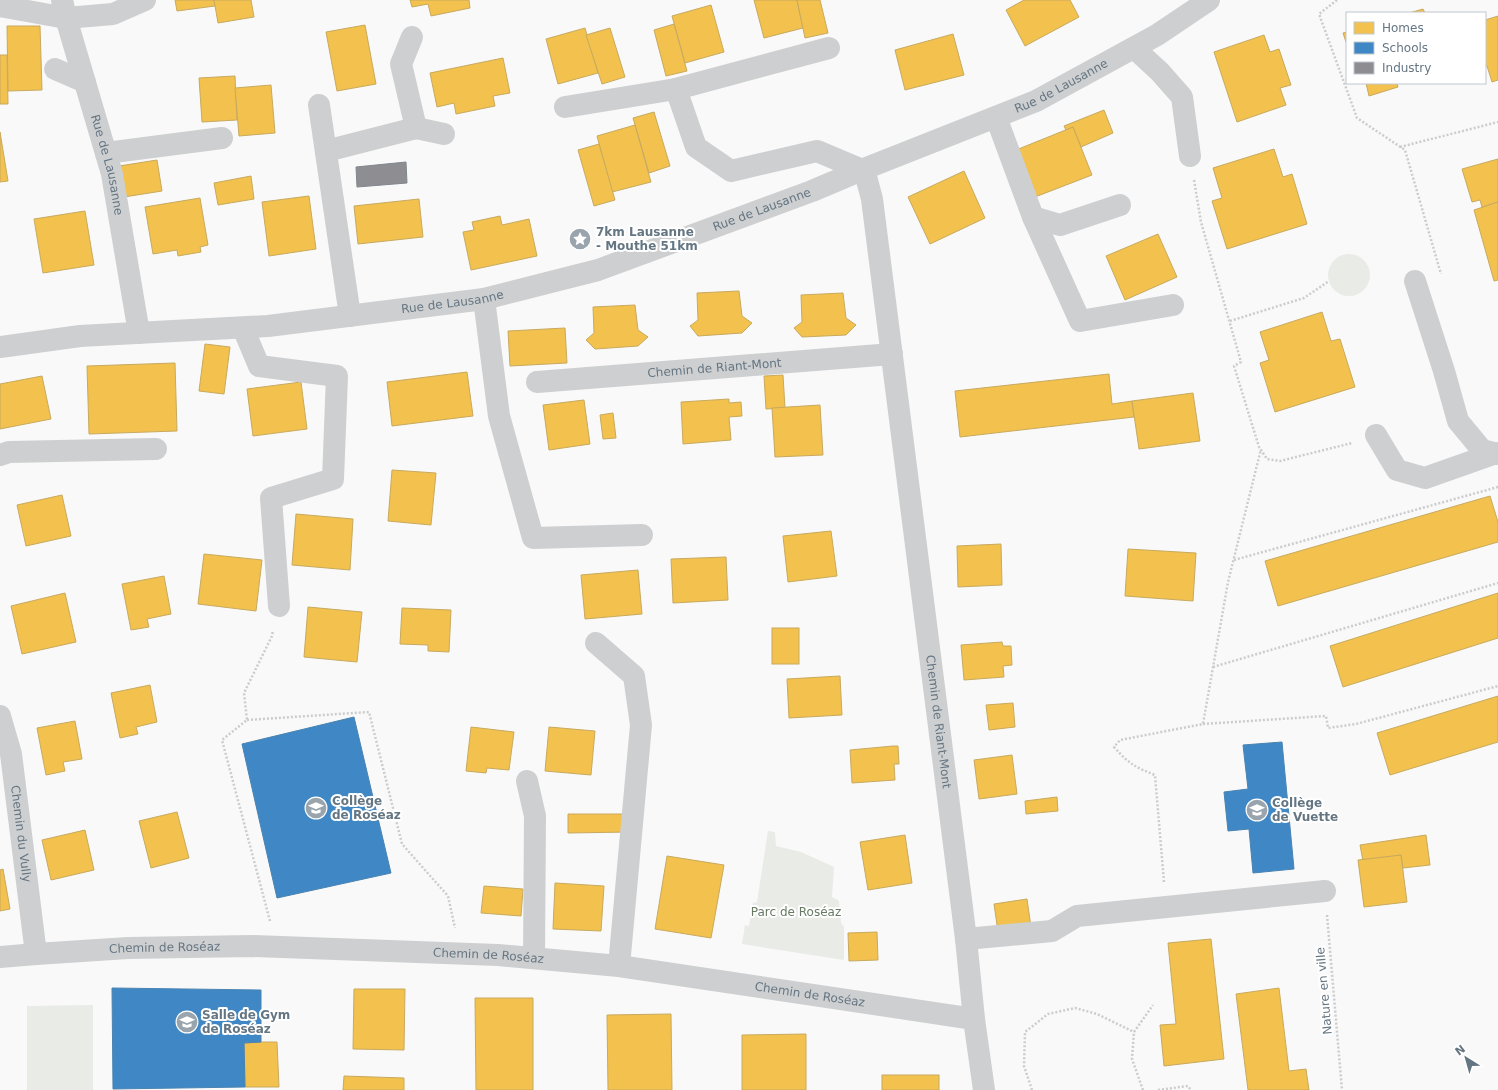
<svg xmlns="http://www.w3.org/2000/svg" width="1498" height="1090" font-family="'DejaVu Sans',sans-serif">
<rect width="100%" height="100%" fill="#f9f9f9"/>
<g fill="#e8ebe6">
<circle cx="1349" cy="275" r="21"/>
<path d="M768,831L775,832L776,846L801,852L834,867L832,897L838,900L839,902L841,923L844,927V960L742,944L745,925L749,926L753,902L754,903L757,902Z"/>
<path d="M93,1005V1090H27V1006Z"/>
</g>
<g fill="#f2c14e" stroke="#c8aa5e">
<path d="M175,0H214L215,6L177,11Z"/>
<path d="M214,0H251L254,17L218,23Z"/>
<path d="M410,0H469L470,8L431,16L428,4L412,7Z"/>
<path d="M754,0H797L803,28L764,38Z"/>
<path d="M797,0H820L828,33L805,38Z"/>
<path d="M1024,0H1070L1079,17L1025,46L1006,10Z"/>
<path d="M711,5L724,52L685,63L672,16Z"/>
<path d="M1423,9L1425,13H1409Z"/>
<path d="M1498,16V80L1492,82L1487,66H1485V20Z"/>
<path d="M674,24L687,71L666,76L654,30Z"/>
<path d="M365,25L376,84L337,91L326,32Z"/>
<path d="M7,26H40L42,90L8,91Z"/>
<path d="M585,28L598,73L558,84L546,39Z"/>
<path d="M610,28L625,77L602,84L586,35Z"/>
<path d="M1347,32V45L1343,33Z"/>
<path d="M953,34L964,75L905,90L895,50Z"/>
<path d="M1264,35L1270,52L1279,49L1291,85L1280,88L1286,105L1237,122L1214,52Z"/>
<path d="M0,55H7L8,104H0Z"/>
<path d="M503,58L510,93L493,96L495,106L456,114L454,103L437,107L430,73Z"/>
<path d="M235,76L237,120L202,122L199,78Z"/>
<path d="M1366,83H1397L1398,87L1369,96Z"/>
<path d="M271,85L275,133L239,136L235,88Z"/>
<path d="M1104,110L1113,133L1081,147L1073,127L1066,130L1064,126Z"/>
<path d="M654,112L670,166L649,173L633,118Z"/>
<path d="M635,125L651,182L612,192L597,136Z"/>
<path d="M1073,127L1092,175L1035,197L1016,150Z"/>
<path d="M0,132L8,181L0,182Z"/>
<path d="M599,144L615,200L594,206L578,150Z"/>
<path d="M1274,149L1283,177L1292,174L1307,224L1227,249L1212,201L1222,198L1213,168Z"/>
<path d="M1498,159V202L1482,207L1480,200L1472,202L1462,169Z"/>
<path d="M157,160L162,191L124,197L119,166Z"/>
<path d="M964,171L985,218L930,244L908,197Z"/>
<path d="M251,176L254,199L218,205L214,183Z"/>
<path d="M309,196L316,249L269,256L262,202Z"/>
<path d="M200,198L208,245L200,247L201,252L178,256L177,250L153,254L145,207Z"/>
<path d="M419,199L423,237L358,244L354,206Z"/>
<path d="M1498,202V280L1494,281L1474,210Z"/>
<path d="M85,211L94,265L43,273L34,219Z"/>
<path d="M500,216L502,225L529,219L537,256L471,270L463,232L474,230L472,222Z"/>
<path d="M1158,234L1177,277L1125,300L1106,256Z"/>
<path d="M739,291L742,316L752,323L742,333L698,336L690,326L698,320L697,293Z"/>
<path d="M843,293L846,318L856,325L846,335L802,337L794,328L802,322L801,295Z"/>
<path d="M635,305L638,330L648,337L638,346L595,349L586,340L594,333L593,307Z"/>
<path d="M1322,312L1331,341L1340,339L1355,387L1275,412L1260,363L1269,360L1260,332Z"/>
<path d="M565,328L567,363L510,366L508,331Z"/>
<path d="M205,344L230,347L224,394L199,391Z"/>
<path d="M175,363L177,431L89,434L87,366Z"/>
<path d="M467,372L473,416L392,426L387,382Z"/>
<path d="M1109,374L1112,404L1132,401L1134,417L960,437L955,391Z"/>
<path d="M783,375L785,408L766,409L764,376Z"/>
<path d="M42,376L51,419L0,429V384Z"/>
<path d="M301,382L307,429L253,436L247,389Z"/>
<path d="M1193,393L1200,441L1139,449L1132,401Z"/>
<path d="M729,399V403L741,402L742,416L729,417L731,440L683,444L681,402Z"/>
<path d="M584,400L590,444L549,450L543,405Z"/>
<path d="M820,405L823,455L775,457L772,408Z"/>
<path d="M613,413L616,438L603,439L600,415Z"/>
<path d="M392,470L436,473L431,525L388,521Z"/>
<path d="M62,495L71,536L26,546L17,505Z"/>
<path d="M1490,496L1498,522V542L1278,606L1265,561Z"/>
<path d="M296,514L353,519L350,570L292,565Z"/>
<path d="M831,531L837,576L788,582L783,536Z"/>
<path d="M1001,544L1002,585L958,587L957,546Z"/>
<path d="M1128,549L1196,553L1193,601L1125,596Z"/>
<path d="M204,554L262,560L256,611L198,604Z"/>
<path d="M726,557L728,600L673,603L671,559Z"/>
<path d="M638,570L642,614L585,619L581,575Z"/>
<path d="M164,576L171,614L147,619L149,627L131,630L122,584Z"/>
<path d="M65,593L76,642L22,654L11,606Z"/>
<path d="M1498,593V638L1343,687L1330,646Z"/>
<path d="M308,607L362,612L357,662L304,657Z"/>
<path d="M402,608L451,610L449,652L428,651V645L400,644Z"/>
<rect x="772" y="628" width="27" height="36"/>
<path d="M1002,642L1003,646H1011L1012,665L1003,666L1004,677L964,680L961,645Z"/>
<path d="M840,676L842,715L789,718L787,679Z"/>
<path d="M150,685L157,722L136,727L138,734L120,738L111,693Z"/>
<path d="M1498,696V742L1390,775L1377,733Z"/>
<path d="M1013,703L1015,727L989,730L986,705Z"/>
<path d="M75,721L82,759L63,762L65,771L46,775L37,728Z"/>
<path d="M471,727L514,732L509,770L487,768L486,773L466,771Z"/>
<path d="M549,727L595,731L591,775L545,771Z"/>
<path d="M893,746H898L899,764H894L895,780L852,783L850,750Z"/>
<path d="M1012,755L1017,794L979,799L974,760Z"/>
<path d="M1057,797L1058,811L1026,814L1025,801Z"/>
<path d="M177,812L189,858L151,868L139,821Z"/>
<path d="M568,814H630V832L568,833Z"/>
<path d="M85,830L94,870L51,880L42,840Z"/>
<path d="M905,835L912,883L868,890L860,842Z"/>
<path d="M1426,835L1430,865L1403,868L1401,855L1363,861L1360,845Z"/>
<path d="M1401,855L1407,902L1364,907L1358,860Z"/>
<path d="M667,856L724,865L711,938L655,929Z"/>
<path d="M3,869L10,909L0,911V870Z"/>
<path d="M555,883L604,886L601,931L553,929Z"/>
<path d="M484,886L523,889L521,916L481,913Z"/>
<path d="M1027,899L1031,927L998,932L994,904Z"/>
<path d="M877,932L878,960L849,961L848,933Z"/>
<path d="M1211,939L1224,1059L1164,1066L1160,1025L1176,1024L1168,943Z"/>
<path d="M1279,988L1289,1071L1306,1069L1309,1090H1248L1236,994Z"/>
<path d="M354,989H405L404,1050L353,1049Z"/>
<path d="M475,998H533V1090H476Z"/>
<path d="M671,1014L672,1090H608L607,1015Z"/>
<path d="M806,1034V1090H742V1035Z"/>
<path d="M261,1042H277L279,1087H245L244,1043Z"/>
<rect x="882" y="1075" width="57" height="15"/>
<path d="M344,1076L404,1078V1090H343Z"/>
</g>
<g fill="#3f88c5" stroke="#4a83b1">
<path d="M354,717L391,873L277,898L242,744Z"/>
<path d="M1282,742L1294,869L1253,873L1249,829L1228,831L1224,792L1248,789L1243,745Z"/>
<path d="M112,988L261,990V1042L244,1043L245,1087L113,1089Z"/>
</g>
<path fill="#8d8d92" stroke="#81868e" d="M406,162L407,183L357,187L356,167Z"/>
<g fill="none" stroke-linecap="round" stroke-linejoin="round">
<g stroke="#cbcccd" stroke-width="2.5" stroke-dasharray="2 2" stroke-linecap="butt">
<path d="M1337,0L1319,14L1357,118L1405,150L1441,274"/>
<path d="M1400,147L1498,122"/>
<path d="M1194,180L1201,222L1241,362L1234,366L1259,447L1267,459L1280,461L1352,443"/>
<path d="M1230,321L1304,298L1329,281"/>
<path d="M1234,560L1498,487"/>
<path d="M1213,667L1498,583"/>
<path d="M247,720L369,712L402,844L448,896L455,928"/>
<path d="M1203,724L1326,716L1328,728L1356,724L1498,686"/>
<path d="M1164,882L1155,775C1135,767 1129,764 1114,747L1120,740L1203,724L1228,582L1261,449"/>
<path d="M1327,915L1342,1090"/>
<path d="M270,921L222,740L247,720L244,693L272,636L273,630"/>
<path d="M1032,1090L1024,1066L1025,1032L1048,1014L1075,1008L1097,1014L1134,1032"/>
<path d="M1143,1090L1132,1059L1134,1032L1153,1005"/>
<path d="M1158,1090L1188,1086L1191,1090"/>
</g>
<g stroke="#cecfd0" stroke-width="22">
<path id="s1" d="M62,0L66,18L112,174L139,333"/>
<path d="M0,6L66,18L113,14L145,0"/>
<path d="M1134,48L1160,72L1182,97L1190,156"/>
<path d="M55,69L85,82"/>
<path d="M676,89L829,48"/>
<path d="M319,105L350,316"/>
<path d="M565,107L676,89L696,147L731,171L817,151L862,170"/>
<path d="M996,117L1033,217L1080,321L1173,305"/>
<path d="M416,128L444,134"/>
<path d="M326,151L416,128L401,64L412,37"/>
<path d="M106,153L222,138"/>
<path id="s2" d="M864,169L872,199L966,939L974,1019L984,1090"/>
<path d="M1033,217L1060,225L1120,205"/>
<path d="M1415,281L1444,371L1458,421L1482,450L1498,454"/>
<path d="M484,299L499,416L533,538L642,535"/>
<path d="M243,328L259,366L337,376L333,479L271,498L279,606"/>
<path id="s3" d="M0,347L80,336L268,326L484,299L598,270L812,191L864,169L1036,101L1157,35L1209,0"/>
<path id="s4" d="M537,382L892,354"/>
<path d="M1376,435L1397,470L1425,478L1496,453"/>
<path d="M0,455L9,452L156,449"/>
<path d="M596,643L634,676L641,725L619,966"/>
<path id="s5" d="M0,716L11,754L36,954"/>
<path d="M527,781L535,816L534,958"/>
<path d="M966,939L1052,931L1077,916L1325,891"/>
<path id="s6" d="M0,957L36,954L128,948L252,946L498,955L619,966L974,1019"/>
</g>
</g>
<defs>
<g id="sight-disc" transform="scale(1.15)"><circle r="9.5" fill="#99a4ac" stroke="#fff"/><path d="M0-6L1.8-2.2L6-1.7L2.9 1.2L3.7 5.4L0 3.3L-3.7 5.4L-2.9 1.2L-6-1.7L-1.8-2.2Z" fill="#fff"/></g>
<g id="school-disc" transform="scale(1.15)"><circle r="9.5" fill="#99a4ac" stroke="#fff"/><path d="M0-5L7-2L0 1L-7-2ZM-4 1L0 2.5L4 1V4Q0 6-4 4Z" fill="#fff"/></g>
</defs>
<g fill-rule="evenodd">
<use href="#sight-disc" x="580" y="239"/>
<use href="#school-disc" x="316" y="808"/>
<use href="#school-disc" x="1257" y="810"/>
<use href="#school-disc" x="187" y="1022"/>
</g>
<g text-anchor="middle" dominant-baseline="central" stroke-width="4" stroke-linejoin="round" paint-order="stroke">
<g font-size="12" fill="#657683" stroke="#fff">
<text stroke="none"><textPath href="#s3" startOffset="1103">Rue de Lausanne</textPath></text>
<text stroke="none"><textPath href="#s1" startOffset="171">Rue de Lausanne</textPath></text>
<text stroke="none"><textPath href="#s3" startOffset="779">Rue de Lausanne</textPath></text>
<text stroke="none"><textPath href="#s3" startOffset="455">Rue de Lausanne</textPath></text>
<text stroke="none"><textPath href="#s4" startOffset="178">Chemin de Riant-Mont</textPath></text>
<text stroke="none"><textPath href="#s2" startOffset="558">Chemin de Riant-Mont</textPath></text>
<text stroke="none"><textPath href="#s5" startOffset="120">Chemin du Vully</textPath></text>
<text stroke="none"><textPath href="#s6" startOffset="165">Chemin de Roséaz</textPath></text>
<text stroke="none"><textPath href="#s6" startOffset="489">Chemin de Roséaz</textPath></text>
<text transform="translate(1324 991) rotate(-95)">Nature en ville</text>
<text stroke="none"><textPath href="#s6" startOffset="813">Chemin de Roséaz</textPath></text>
</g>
<g font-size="12" font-weight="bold" fill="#657683" stroke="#fff" text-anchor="start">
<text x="596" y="232">7km Lausanne<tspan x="596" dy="14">- Mouthe 51km</tspan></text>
<text x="332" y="801">Collège<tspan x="332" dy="14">de Roséaz</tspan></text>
<text x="1272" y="803">Collège<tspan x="1272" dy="14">de Vuette</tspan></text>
<text x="202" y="1015">Salle de Gym<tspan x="202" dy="14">de Roséaz</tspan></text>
</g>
<g font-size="12" fill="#687a64" stroke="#fff">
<text x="796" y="912">Parc de Roséaz</text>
</g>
</g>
<rect x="1346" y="12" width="140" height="72" fill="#ffffff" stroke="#c1c8cd"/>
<rect x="1354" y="22" width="20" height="12" fill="#f2c14e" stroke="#c1c8cd"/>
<text x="1382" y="32" font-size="12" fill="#657683">Homes</text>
<rect x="1354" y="42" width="20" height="12" fill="#3f88c5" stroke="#c1c8cd"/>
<text x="1382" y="52" font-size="12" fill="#657683">Schools</text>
<rect x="1354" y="62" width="20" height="12" fill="#8d8d92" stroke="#c1c8cd"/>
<text x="1382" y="72" font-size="12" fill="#657683">Industry</text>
<g transform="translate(1466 1058) rotate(323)" stroke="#ffffff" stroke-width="3" paint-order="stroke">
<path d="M0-3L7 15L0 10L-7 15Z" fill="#657683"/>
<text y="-6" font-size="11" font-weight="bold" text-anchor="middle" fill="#657683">N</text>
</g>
</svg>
